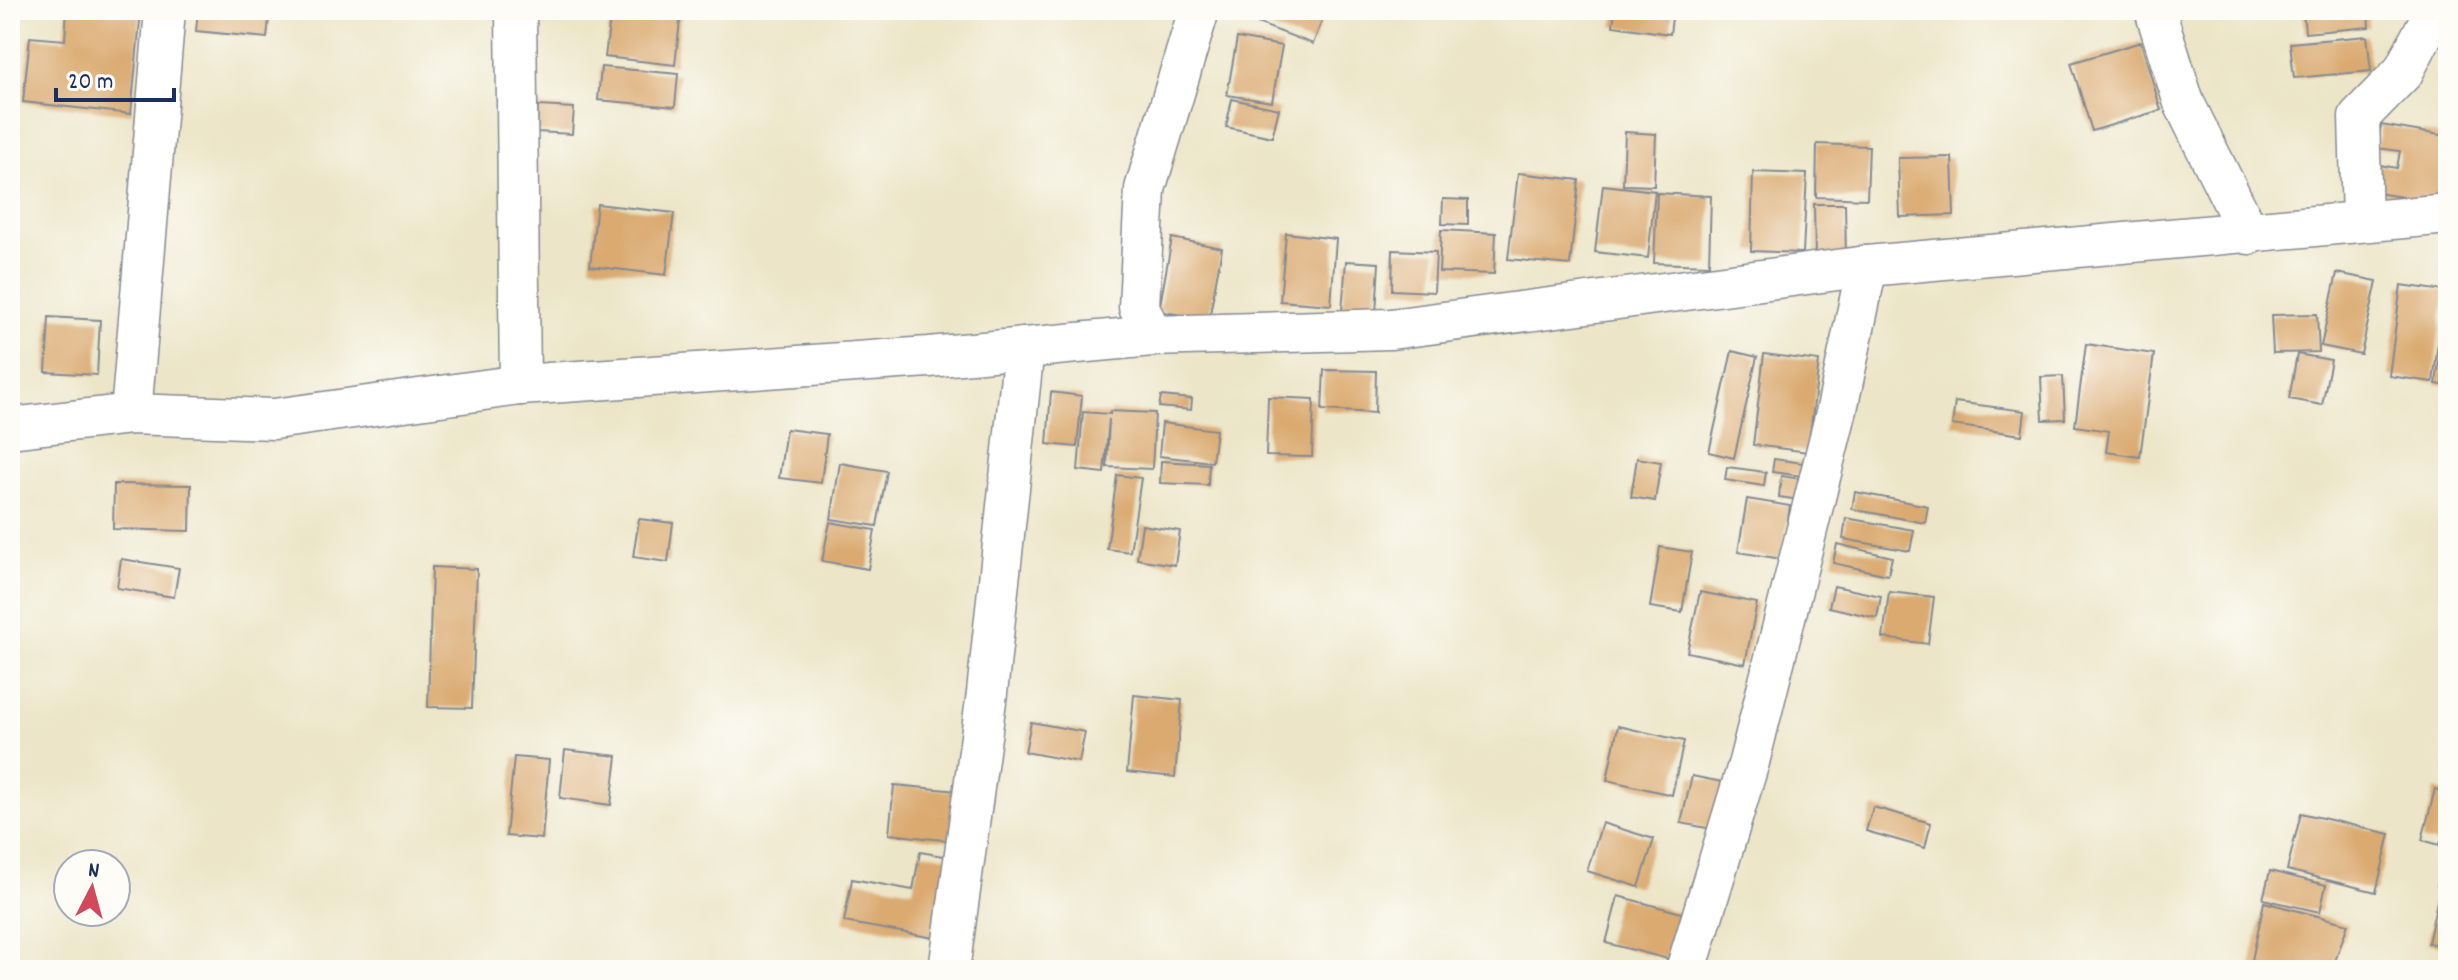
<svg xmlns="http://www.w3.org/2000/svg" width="2458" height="980" font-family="Dekko,sans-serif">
<rect width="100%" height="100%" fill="#fdfcf7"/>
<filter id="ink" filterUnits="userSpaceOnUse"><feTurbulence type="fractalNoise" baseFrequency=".0125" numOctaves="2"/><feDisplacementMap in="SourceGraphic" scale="16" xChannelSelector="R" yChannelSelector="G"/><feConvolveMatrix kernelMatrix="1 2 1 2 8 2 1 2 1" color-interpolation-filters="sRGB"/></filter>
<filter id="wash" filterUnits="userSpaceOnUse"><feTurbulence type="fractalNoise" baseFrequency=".006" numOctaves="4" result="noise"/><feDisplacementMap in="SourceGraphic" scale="32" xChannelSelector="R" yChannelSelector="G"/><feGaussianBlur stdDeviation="1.8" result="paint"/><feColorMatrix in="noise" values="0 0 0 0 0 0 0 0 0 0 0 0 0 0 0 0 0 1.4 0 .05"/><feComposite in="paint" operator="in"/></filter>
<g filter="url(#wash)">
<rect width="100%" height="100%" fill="#ece5c7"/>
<g id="blocks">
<g fill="#daaa71">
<path d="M67,10H141L131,114L23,102L30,37L65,40Z"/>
<path d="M198,10H270L267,38L196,31Z"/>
<path d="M611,10L681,12L675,65L605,57Z"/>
<path d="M1253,10H1326L1313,44L1249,20Z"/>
<path d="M1615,10H1673L1670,34L1613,26Z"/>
<path d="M2303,10H2368L2369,27L2305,33Z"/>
<path d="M2367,36L2371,71L2294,78L2290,43Z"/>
<path d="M1237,38L1282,46L1272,102L1227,95Z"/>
<path d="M2141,42L2161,110L2092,131L2071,63Z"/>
<path d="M601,67L678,74L675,107L598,100Z"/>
<path d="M1232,99L1279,109L1272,137L1226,127Z"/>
<path d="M538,106L574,108L572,134L537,132Z"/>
<path d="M2381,125L2446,136L2436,202L2370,192L2374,164L2397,168L2400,151L2377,148Z"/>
<path d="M1625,132L1656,134L1654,186L1623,185Z"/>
<path d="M1817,144L1869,146L1867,199L1816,197Z"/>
<path d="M1952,157L1954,215L1900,217L1898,158Z"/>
<path d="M1753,172L1807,174L1803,253L1751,251Z"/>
<path d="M1518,173L1579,180L1570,265L1508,259Z"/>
<path d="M1603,185L1655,191L1648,258L1595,252Z"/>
<path d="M1657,193L1711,196L1709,265L1654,263Z"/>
<path d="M1443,199L1468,200V225L1442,224Z"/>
<path d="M597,204L674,213L666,275L590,266Z"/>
<path d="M1814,204H1845L1846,258H1815Z"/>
<path d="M1441,230L1496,233L1494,274L1439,272Z"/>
<path d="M1286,233L1336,239L1331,305L1280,301Z"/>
<path d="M1172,238L1222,248L1209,320L1159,311Z"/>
<path d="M1393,250L1436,252L1434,292L1392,290Z"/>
<path d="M1346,261L1379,263L1376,314L1342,311Z"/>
<path d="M2337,273L2377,281L2361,354L2321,346Z"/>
<path d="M2401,285L2445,291L2433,382L2389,376Z"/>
<path d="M2317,314L2319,352L2273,353L2271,315Z"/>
<path d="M49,317L100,320L97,375L46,372Z"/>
<path d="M2442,338H2448V386L2436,384Z"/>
<path d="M2086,344L2154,354L2140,457L2106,452L2109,431L2075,426Z"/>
<path d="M1732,351L1757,357L1734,458L1709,452Z"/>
<path d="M1764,354L1819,361L1808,452L1753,445Z"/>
<path d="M2297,354L2331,360L2322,405L2289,399Z"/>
<path d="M1324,370L1376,371L1375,413L1322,410Z"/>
<path d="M2063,376L2065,419L2043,420L2041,377Z"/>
<path d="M1051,392L1082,396L1077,447L1047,444Z"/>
<path d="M1161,396L1192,399L1191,410L1159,407Z"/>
<path d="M1268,397L1314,399L1312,457L1266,456Z"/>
<path d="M1955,402L2025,411L2022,435L1952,425Z"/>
<path d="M1110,411L1155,413L1152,469L1107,467L1109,419L1104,473L1078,470L1083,412L1110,414Z"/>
<path d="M1162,423L1216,430L1212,462L1159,456Z"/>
<path d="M786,429L827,434L821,483L779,478Z"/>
<path d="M1637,458L1661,462L1655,501L1631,497Z"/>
<path d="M1774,459L1818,465L1817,478L1772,472Z"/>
<path d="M1161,461L1209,464L1208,485L1160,483Z"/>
<path d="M840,463L887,471L877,526L831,519Z"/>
<path d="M1727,467L1766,472L1764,486L1725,480Z"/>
<path d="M1117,475L1141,478L1130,552L1107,549Z"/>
<path d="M1781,476L1816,481L1813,502L1779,497Z"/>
<path d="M114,484L191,485L190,531L113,529Z"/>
<path d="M1855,492L1928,506L1925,523L1852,509Z"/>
<path d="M1747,499L1790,506L1782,559L1738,552Z"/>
<path d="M1846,518L1914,530L1910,551L1843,539Z"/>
<path d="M639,519L673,523L668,562L633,557Z"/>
<path d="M830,522L875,530L868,569L822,561Z"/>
<path d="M1142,525L1180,531L1175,565L1137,559Z"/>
<path d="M1837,544L1892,557L1888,575L1833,563Z"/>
<path d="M1660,547L1692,552L1682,612L1650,607Z"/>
<path d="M121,559L179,568L174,597L117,588Z"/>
<path d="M432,567L477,569L472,708L428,707Z"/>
<path d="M1834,586L1881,596L1877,618L1829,607Z"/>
<path d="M1700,592L1757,603L1745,664L1687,652Z"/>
<path d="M1889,592L1934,597L1928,644L1883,638Z"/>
<path d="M1134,695L1182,700L1175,777L1127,772Z"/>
<path d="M1031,722L1085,732L1079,762L1025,752Z"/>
<path d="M1618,726L1684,741L1672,795L1607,780Z"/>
<path d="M565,750L617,756L611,805L560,798Z"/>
<path d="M514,757L549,760L542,839L506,836Z"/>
<path d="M1692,776L1727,783L1717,830L1681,823Z"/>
<path d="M894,785L958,791L952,841L889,834Z"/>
<path d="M2435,789L2448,793V815L2440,845L2422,840Z"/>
<path d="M1873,807L1931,823L1925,848L1866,831Z"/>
<path d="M2301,813L2390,834L2376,892L2287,870Z"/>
<path d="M1602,823L1654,839L1639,887L1587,871Z"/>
<path d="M2448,846V888L2437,886Z"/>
<path d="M920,852L955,858L940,939L844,922L852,879L913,890Z"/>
<path d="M2270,871L2326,885L2320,912L2263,899Z"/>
<path d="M2439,892L2448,894V947L2428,943Z"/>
<path d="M1618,896L1685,914L1672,960L1606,943Z"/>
<path d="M2264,902L2348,924L2332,970H2250Z"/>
</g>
</g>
</g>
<g filter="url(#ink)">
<use href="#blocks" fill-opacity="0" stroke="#848a92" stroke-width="2"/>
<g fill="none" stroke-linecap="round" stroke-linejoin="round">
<g stroke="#848a92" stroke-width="43">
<g id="minor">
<path d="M516,10L520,385"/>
<path d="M2155,10L2184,103L2249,234"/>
<path d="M2362,221L2359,117L2403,72L2435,10"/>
<path d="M1152,336L1139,307L1145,189L1199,10"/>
<path d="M131,414L165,10"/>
<path d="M10,428L131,414L274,419L520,385L929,357L1152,336L1391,329L1867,266L2448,214"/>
<path d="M949,970L987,693L1024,348"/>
<path d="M1686,970L1749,762L1837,409L1867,266"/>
</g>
</g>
<use href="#minor" stroke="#fff" stroke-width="40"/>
</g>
</g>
<rect width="2458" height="980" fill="none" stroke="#fdfcf7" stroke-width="40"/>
<g transform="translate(92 888) rotate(6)"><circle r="38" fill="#fdfcf7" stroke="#a3aaba" stroke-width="2"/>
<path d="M0-6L14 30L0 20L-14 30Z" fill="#d1495b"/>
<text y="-12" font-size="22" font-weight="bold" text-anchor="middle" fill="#1b2f5e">N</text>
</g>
<path d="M56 88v12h118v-12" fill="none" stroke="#1b2f5e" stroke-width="4"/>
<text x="68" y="88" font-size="24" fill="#1b2f5e" stroke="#fdfcf7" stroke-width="6" paint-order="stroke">20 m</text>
</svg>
